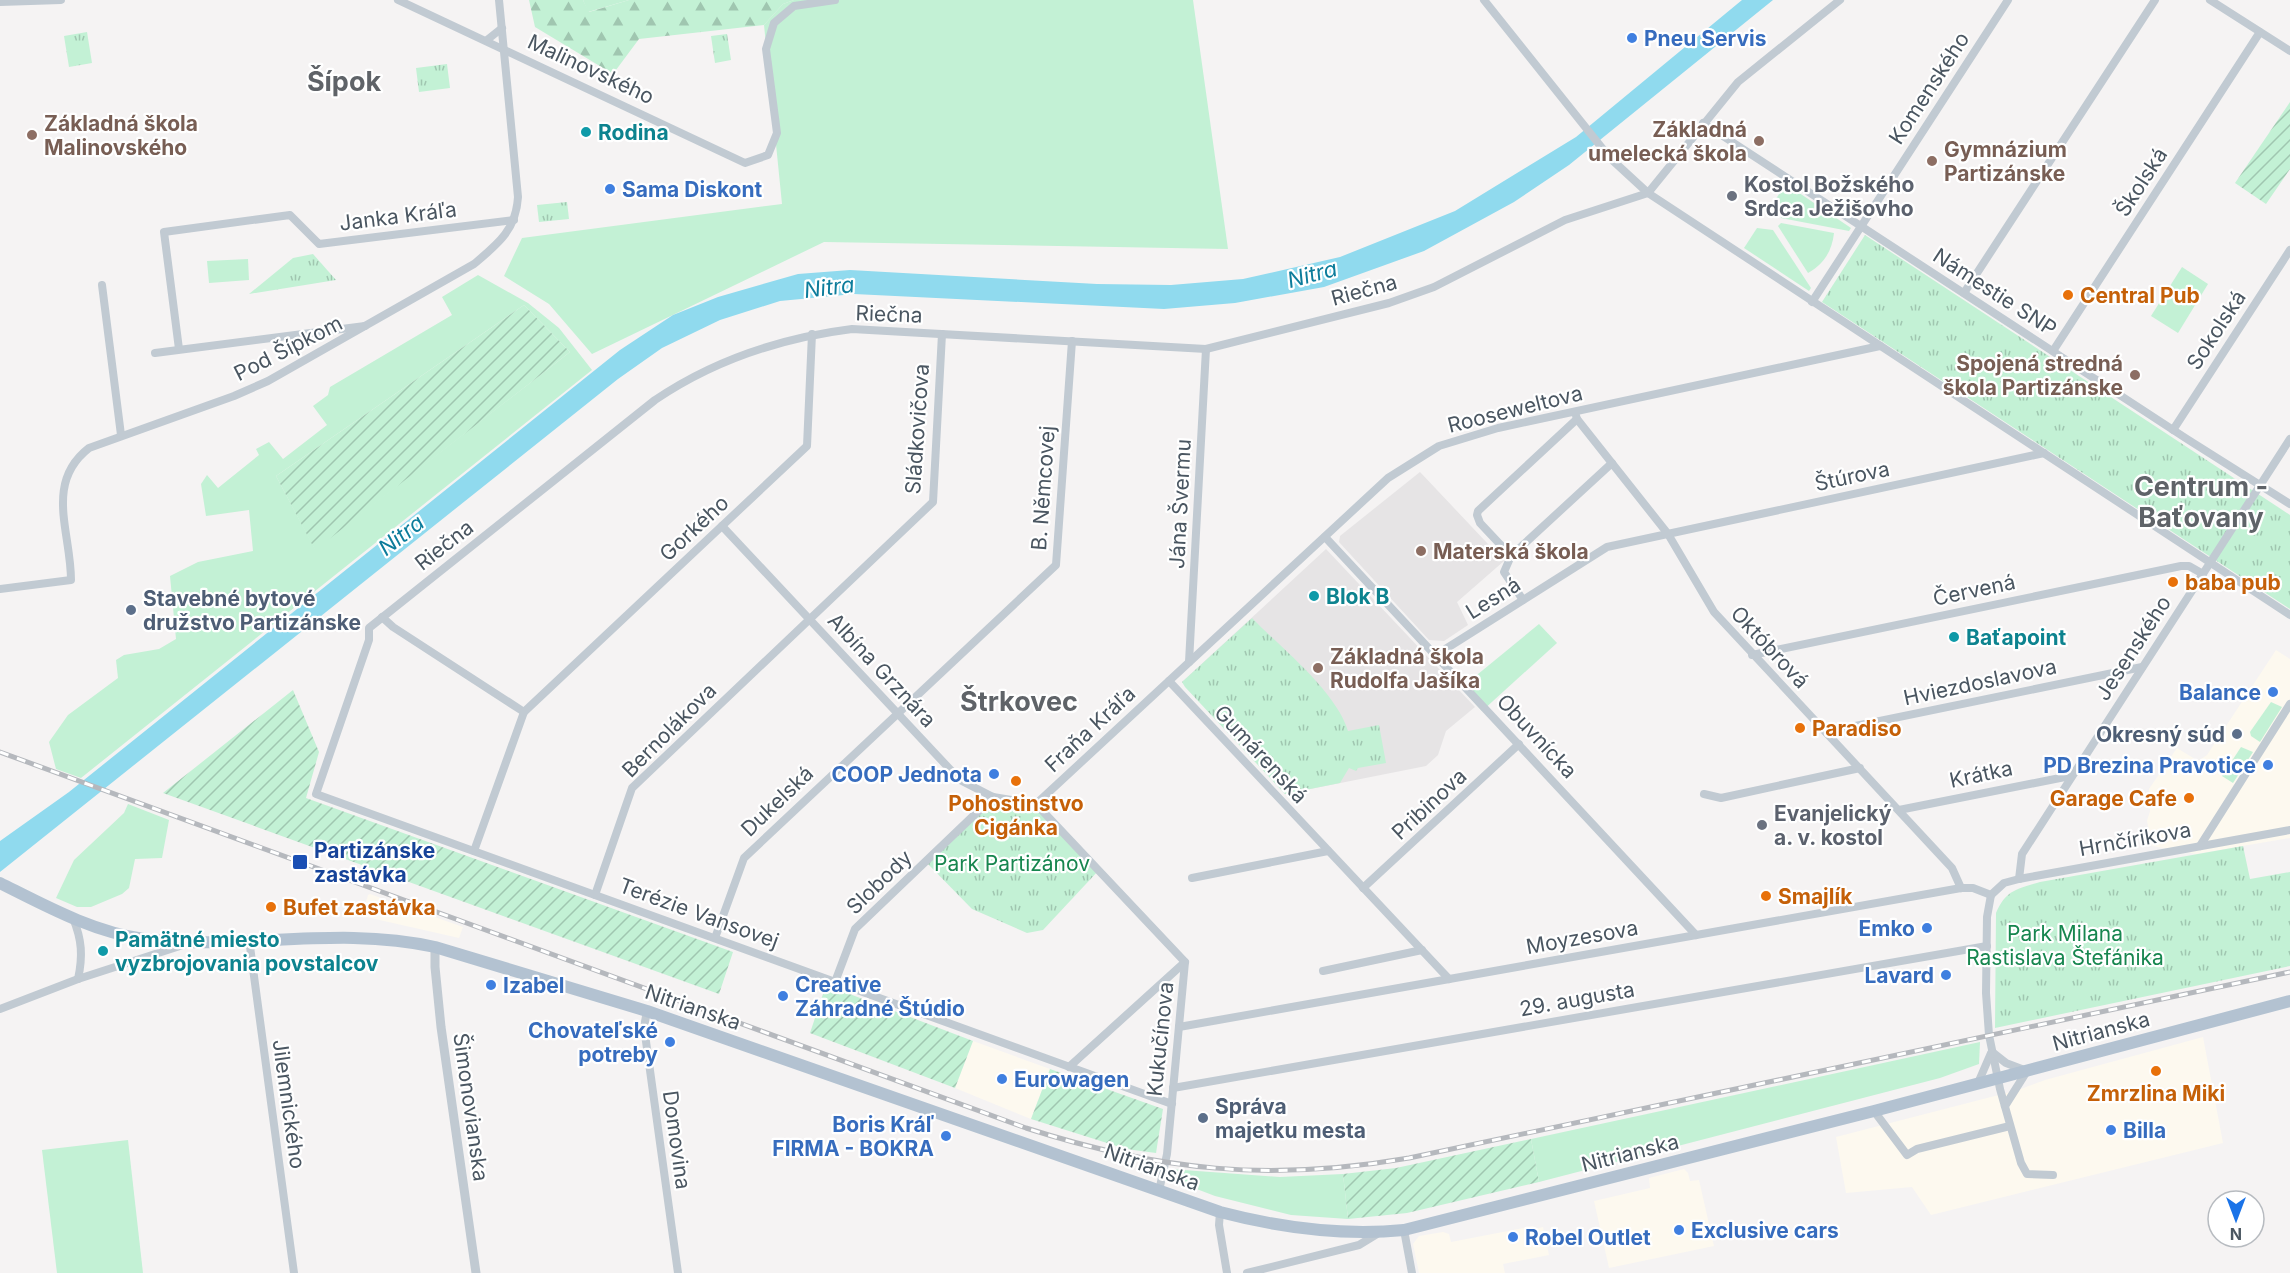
<svg xmlns="http://www.w3.org/2000/svg" width="2290" height="1273" font-family="Inter,sans-serif">
<defs>
<pattern id="forest-firs" width="22" height="20" patternUnits="userSpaceOnUse" patternTransform="scale(1.5)"><rect width="22" height="20" fill="#c3f1d5"/><path d="M5 1l3.5 6h-7zM16 11l3.5 6h-7z" fill="#a0c6b0"/></pattern>
<pattern id="park-tufts" width="24" height="20" patternUnits="userSpaceOnUse" patternTransform="scale(1.5)"><rect width="24" height="20" fill="#c3f1d5"/><path d="M3 7l-1-3M5 7V3M7 7l1-3M15 17l-1-3M17 17v-4M19 17l1-3" fill="none" stroke="#a0c6b0"/></pattern>
<pattern id="garden-furrows" width="10" height="10" patternUnits="userSpaceOnUse" patternTransform="scale(1.5)"><rect width="10" height="10" fill="#c3f1d5"/><path d="M-1 1l2-2M0 10L10 0M9 11l2-2" fill="none" stroke="#a0c6b0"/></pattern>
</defs>
<rect width="100%" height="100%" fill="#f5f3f3"/>
<g fill="#fdf9ef">
<path d="M2276,650L2290,659V838L2196,854L2152,846L2147,821L2150,811L2149,789L2177,748L2198,761L2207,755Z"/>
<path d="M370,894L463,927L459,938L362,916L368,895Z"/>
<path d="M2203,1037L2223,1143L1931,1215L1912,1187L1846,1193L1836,1137L2018,1090L2045,1080Z"/>
<path d="M973,1041L1050,1069L1031,1119L955,1088Z"/>
<path d="M1684,1169L1688,1173L1690,1181L1699,1180L1714,1246L1609,1268L1594,1201L1650,1188L1649,1178Z"/>
<path d="M1534,1226L1535,1229L1543,1227L1549,1255L1503,1264L1505,1273H1419L1413,1244L1419,1236L1443,1232L1449,1234L1451,1242Z"/>
</g>
<g fill="#e6e4e5">
<path d="M1420,472L1504,561L1457,602L1468,625L1444,641L1429,640L1339,542L1340,536Z"/>
<path d="M1326,549L1475,707L1446,731L1438,755L1426,766L1285,794L1182,682Z"/>
</g>
<g fill="#c3f1d5" fill-rule="evenodd">
<path d="M583,0H629L588,12Z"/>
<path d="M794,0H1193L1228,249L824,242L592,354L549,304L504,276L522,238L782,204L764,25L783,4Z"/>
<path d="M1786,184L1851,228L1849,231L1781,218L1780,210L1773,203Z"/>
<path d="M1781,223L1834,233C1832,251 1824,264 1808,273L1778,226Z"/>
<path d="M1757,228L1773,230L1811,288L1809,291L1744,248Z"/>
<path d="M248,259L249,280L209,283L207,261Z"/>
<path d="M2182,267L2208,284L2178,333L2151,316Z"/>
<path d="M478,275L528,303L559,328L592,370L81,778L56,769L49,742L68,715L118,678L116,660L124,655L159,649L176,639L170,576L198,562L253,551L249,510L206,516L201,484L207,475L218,488L259,455L256,449L269,442L283,459L327,425L313,406L328,395L330,387L452,315L442,297ZM524,305L570,352L315,549L276,476Z"/>
<path d="M1539,624L1557,643L1482,711L1461,688Z"/>
<path d="M2271,702L2282,707L2260,742L2251,736L2250,732Z"/>
<path d="M2241,747L2253,752L2233,783L2222,776Z"/>
<path d="M128,804L169,820L162,858L135,859L129,888L122,894L91,907H77L56,898L74,860L124,813Z"/>
<path d="M1980,1042L1979,1064L1940,1078L1539,1182L1531,1139Z"/>
<path d="M128,1140L143,1273H57L42,1150Z"/>
<path d="M1170,1169L1280,1177L1343,1174L1348,1219L1291,1215L1215,1196L1173,1180Z"/>
</g>
<path fill="url(#forest-firs)" d="M529,0H583L589,12L629,0H794L783,4L764,25L639,39L613,74L535,27Z"/>
<g fill="url(#park-tufts)">
<path d="M87,32L92,63L69,67L64,36Z"/>
<path d="M727,34L731,60L715,63L711,36Z"/>
<path d="M447,64L450,88L419,92L416,68Z"/>
<path d="M567,202L569,219L539,222L537,205Z"/>
<path d="M1865,235L2290,515V609L1822,302Z"/>
<path d="M313,254L336,280L249,294L293,258Z"/>
<path d="M1252,618C1281,648 1336,691 1348,731L1379,725L1386,763L1358,768L1356,771L1349,768L1340,783L1285,794L1185,687L1182,682Z"/>
<path d="M993,797L1036,804L1099,870L1043,930L1027,933L972,909L926,862Z"/>
<path d="M2243,846L2250,879L2290,872V966L1995,1028L1996,913C2006,890 2017,889 2040,882Z"/>
</g>
<g fill="url(#garden-furrows)">
<path d="M2290,102V169L2266,204L2235,183Z"/>
<path d="M524,305L570,352L315,550L276,476Z"/>
<path d="M293,690L319,752L306,798L733,952L719,994L163,793Z"/>
<path d="M826,985L973,1041L955,1088L810,1033Z"/>
<path d="M1050,1069L1163,1109L1156,1153L1126,1149L1031,1119Z"/>
<path d="M1531,1139L1539,1182L1407,1213L1348,1219L1343,1174L1396,1168Z"/>
</g>
<path fill="#90daee" d="M1742,0H1773L1569,165L1514,202L1424,251L1324,287L1235,303L1164,309L854,294L780,301L720,320L662,348L618,379L0,872V841L69,792L620,350L673,315L718,297L798,274L850,270L1097,284L1171,285L1243,279L1340,257L1455,211L1576,137Z"/>
<g fill="none" stroke-linecap="round" stroke-linejoin="round">
<g stroke="#c1cad2" stroke-width="8">
<path d="M398,0L745,163L768,155L777,133L766,49L774,23L794,6L835,0"/>
<path d="M1484,0L1610,158L1648,193L2290,615"/>
<path d="M2210,0L2290,51"/>
<path d="M0,2L61,0"/>
<path d="M487,40L502,28"/>
<path d="M1703,123L2187,439L2290,504"/>
<path d="M1648,193L1738,82L1840,0"/>
<path d="M102,285L121,435"/>
<path d="M1964,293L2155,0"/>
<path d="M1812,302L2008,0"/>
<path d="M179,349L164,232L290,215L319,244L514,220"/>
<path d="M2053,351L2260,32"/>
<path d="M155,353L365,326"/>
<path d="M1575,412L1577,419L1668,534L1714,612L1952,868L1961,888"/>
<path d="M2173,430L2290,250"/>
<path d="M722,526L960,780L993,797L1036,804"/>
<path d="M1325,537L1696,935"/>
<path d="M1511,556L1480,523L1477,515L1478,511L1577,419"/>
<path d="M0,589L71,580C71,532 44,483 89,448L234,396L268,381L474,264C498,244 516,230 518,197L499,0"/>
<path d="M1523,600L1504,572L1511,556L1612,463"/>
<path d="M382,617L393,627L524,712"/>
<path d="M1436,655L1607,547L2044,453"/>
<path d="M1752,655L2181,566H2189L2203,574"/>
<path d="M1189,662L1206,349"/>
<path d="M1169,681L1449,979"/>
<path d="M1826,732L2142,667"/>
<path d="M1704,794L1721,798L1860,768"/>
<path d="M1036,804L1388,478L1439,446L1498,428L1880,346"/>
<path d="M1036,804L1185,962L1167,1154L1159,1191"/>
<path d="M1899,810L2070,776"/>
<path d="M2200,846L2290,704"/>
<path d="M474,851L524,712L807,446L812,334"/>
<path d="M1192,878L1328,851"/>
<path d="M2019,879L2022,854L2290,439"/>
<path d="M1363,888L1519,744"/>
<path d="M595,895L632,788L933,502L942,334"/>
<path d="M1991,895L1987,917L1986,993L1989,1035L2000,1089L2021,1163L2027,1174L2053,1175"/>
<path d="M1991,895L2004,883L2019,879L2290,830"/>
<path d="M73,918C82,940 83,956 78,979"/>
<path d="M715,938L744,858L1056,565L1072,341"/>
<path d="M249,939L294,1273"/>
<path d="M1323,971L1422,950"/>
<path d="M835,982L855,929L993,797"/>
<path d="M0,1009L78,979L183,945"/>
<path d="M647,1011L644,1027L678,1273"/>
<path d="M1179,1027L1961,888H1973L1991,895"/>
<path d="M1992,1052L2006,1063L2027,1071L2005,1106"/>
<path d="M1069,1067L1185,962"/>
<path d="M1978,1083L1991,1053"/>
<path d="M1173,1088L1987,946"/>
<path d="M1172,1104L316,794L369,640V628L655,400C714,360 780,338 852,329L1206,349L1389,303L1434,287L1565,220L1648,193"/>
<path d="M1874,1111L1907,1155L1917,1149L2010,1126"/>
<path d="M1220,1212L1219,1225L1227,1273"/>
<path d="M1404,1230L1412,1273"/>
<path d="M1247,1273L1359,1245L1377,1234"/>
</g>
<path stroke="#c1cad2" stroke-width="9" d="M435,947V967L441,1027L476,1273"/>
<path stroke="#b3c2d1" stroke-width="12" d="M0,883C46,906 93,932 144,939C242,951 337,925 435,947L647,1011L1220,1212C1281,1228 1341,1236 1404,1230L1874,1111L2290,1001"/>
<g stroke="#b5b8bd" stroke-width="5">
<path id="rail" d="M0,752L1026,1128C1160,1171 1270,1182 1409,1158L2290,972"/>
</g>
<use href="#rail" stroke="#fff" stroke-width="3" stroke-dasharray="9" stroke-linecap="butt"/>
</g>
<g fill="#3f7fe0" stroke="#fff" stroke-width="2">
<circle cx="1632" cy="38" r="6"/>
<circle cx="610" cy="189" r="6"/>
<circle cx="2273" cy="692" r="6"/>
<circle cx="2268" cy="765" r="6"/>
<circle cx="994" cy="774" r="6"/>
<circle cx="1927" cy="928" r="6"/>
<circle cx="1946" cy="975" r="6"/>
<circle cx="491" cy="985" r="6"/>
<circle cx="783" cy="996" r="6"/>
<circle cx="670" cy="1042" r="6"/>
<circle cx="1002" cy="1079" r="6"/>
<circle cx="2111" cy="1130" r="6"/>
<circle cx="946" cy="1136" r="6"/>
<circle cx="1679" cy="1230" r="6"/>
<circle cx="1513" cy="1237" r="6"/>
</g>
<g fill="#0f9aa8" stroke="#fff" stroke-width="2">
<circle cx="586" cy="132" r="6"/>
<circle cx="1314" cy="596" r="6"/>
<circle cx="1954" cy="637" r="6"/>
<circle cx="103" cy="951" r="6"/>
</g>
<g fill="#8d6e63" stroke="#fff" stroke-width="2">
<circle cx="32" cy="135" r="6"/>
<circle cx="1759" cy="141" r="6"/>
<circle cx="1932" cy="161" r="6"/>
<circle cx="2135" cy="375" r="6"/>
<circle cx="1421" cy="551" r="6"/>
<circle cx="1318" cy="668" r="6"/>
</g>
<g fill="#6b7280" stroke="#fff" stroke-width="2">
<circle cx="1732" cy="196" r="6"/>
<circle cx="1762" cy="825" r="6"/>
</g>
<g fill="#e8710a" stroke="#fff" stroke-width="2">
<circle cx="2068" cy="295" r="6"/>
<circle cx="2173" cy="582" r="6"/>
<circle cx="1800" cy="728" r="6"/>
<circle cx="1016" cy="781" r="6"/>
<circle cx="2189" cy="798" r="6"/>
<circle cx="1766" cy="896" r="6"/>
<circle cx="271" cy="907" r="6"/>
<circle cx="2156" cy="1071" r="6"/>
</g>
<g fill="#5c6f8a" stroke="#fff" stroke-width="2">
<circle cx="131" cy="610" r="6"/>
<circle cx="2237" cy="734" r="6"/>
<circle cx="1203" cy="1118" r="6"/>
</g>
<rect fill="#1a4fb4" stroke="#fff" stroke-width="2" x="292" y="854" width="16" height="16" rx="3"/>
<g text-anchor="middle" dominant-baseline="central" stroke-width="4.5" stroke-linejoin="round" paint-order="stroke">
<g font-size="21" font-weight="bold" fill="#366cbe" stroke="#fff" text-anchor="start">
<text x="1644" y="38">Pneu Servis</text>
<text x="622" y="189">Sama Diskont</text>
<text x="2261" y="692" text-anchor="end">Balance</text>
<text x="2256" y="765" text-anchor="end">PD Brezina Pravotice</text>
<text x="982" y="774" text-anchor="end">COOP Jednota</text>
<text x="1915" y="928" text-anchor="end">Emko</text>
<text x="1934" y="975" text-anchor="end">Lavard</text>
<text x="795" y="984">Creative<tspan x="795" dy="24">Záhradné Štúdio</tspan></text>
<text x="503" y="985">Izabel</text>
<text x="658" y="1030" text-anchor="end">Chovateľské<tspan x="658" dy="24">potreby</tspan></text>
<text x="1014" y="1079">Eurowagen</text>
<text x="934" y="1124" text-anchor="end">Boris Kráľ<tspan x="934" dy="24">FIRMA - BOKRA</tspan></text>
<text x="2123" y="1130">Billa</text>
<text x="1691" y="1230">Exclusive cars</text>
<text x="1525" y="1237">Robel Outlet</text>
</g>
<g font-size="21" fill="#4a5661" stroke="#fff">
<text transform="translate(591 69) rotate(25)">Malinovského</text>
<text transform="translate(1929 88) rotate(-57)">Komenského</text>
<text transform="translate(2141 182) rotate(-57)">Školská</text>
<text transform="translate(398 216) rotate(-7)">Janka Kráľa</text>
<text transform="translate(1364 290) rotate(-15)">Riečna</text>
<text transform="translate(1995 292) rotate(33)">Námestie SNP</text>
<text transform="translate(889 314) rotate(2)">Riečna</text>
<text transform="translate(2216 330) rotate(-57)">Sokolská</text>
<text transform="translate(288 348) rotate(-27)">Pod Šípkom</text>
<text transform="translate(1515 409) rotate(-14)">Rooseweltova</text>
<text transform="translate(917 429) rotate(-86)">Sládkovičova</text>
<text transform="translate(1852 476) rotate(-12)">Štúrova</text>
<text transform="translate(1043 488) rotate(-86)">B. Němcovej</text>
<text transform="translate(1180 504) rotate(-87)">Jána Švermu</text>
<text transform="translate(694 528) rotate(-43)">Gorkého</text>
<text transform="translate(444 545) rotate(-38)">Riečna</text>
<text transform="translate(1974 590) rotate(-12)">Červená</text>
<text transform="translate(1493 598) rotate(-32)">Lesná</text>
<text transform="translate(1770 647) rotate(47)">Októbrová</text>
<text transform="translate(2133 648) rotate(-57)">Jesenského</text>
<text transform="translate(882 670) rotate(47)">Albína Grznára</text>
<text transform="translate(1980 682) rotate(-12)">Hviezdoslavova</text>
<text transform="translate(1090 729) rotate(-43)">Fraňa Kráľa</text>
<text transform="translate(669 730) rotate(-45)">Bernolákova</text>
<text transform="translate(1537 736) rotate(47)">Obuvnícka</text>
<text transform="translate(1261 754) rotate(47)">Gumárenská</text>
<text transform="translate(1981 774) rotate(-12)">Krátka</text>
<text transform="translate(777 801) rotate(-44)">Dukelská</text>
<text transform="translate(1429 804) rotate(-43)">Pribinova</text>
<text transform="translate(2135 839) rotate(-10)">Hrnčírikova</text>
<text transform="translate(879 882) rotate(-44)">Slobody</text>
<text transform="translate(699 913) rotate(20)">Terézie Vansovej</text>
<text transform="translate(1582 937) rotate(-10)">Moyzesova</text>
<text transform="translate(1577 999) rotate(-10)">29. augusta</text>
<text transform="translate(693 1007) rotate(19)">Nitrianska</text>
<text transform="translate(2101 1031) rotate(-15)">Nitrianska</text>
<text transform="translate(1160 1039) rotate(-84)">Kukučínova</text>
<text transform="translate(289 1104) rotate(82)">Jilemnického</text>
<text transform="translate(471 1107) rotate(82)">Šimonovianska</text>
<text transform="translate(677 1140) rotate(82)">Domovina</text>
<text transform="translate(1630 1153) rotate(-14)">Nitrianska</text>
<text transform="translate(1152 1167) rotate(20)">Nitrianska</text>
</g>
<g font-size="21" font-weight="bold" fill="#785e54" stroke="#fff" text-anchor="start">
<text x="44" y="123">Základná škola<tspan x="44" dy="24">Malinovského</tspan></text>
<text x="1747" y="129" text-anchor="end">Základná<tspan x="1747" dy="24">umelecká škola</tspan></text>
<text x="1944" y="149">Gymnázium<tspan x="1944" dy="24">Partizánske</tspan></text>
<text x="2123" y="363" text-anchor="end">Spojená stredná<tspan x="2123" dy="24">škola Partizánske</tspan></text>
<text x="1433" y="551">Materská škola</text>
<text x="1330" y="656">Základná škola<tspan x="1330" dy="24">Rudolfa Jašíka</tspan></text>
</g>
<g font-size="21" font-weight="bold" fill="#0d838f" stroke="#fff" text-anchor="start">
<text x="598" y="132">Rodina</text>
<text x="1326" y="596">Blok B</text>
<text x="1966" y="637">Baťapoint</text>
<text x="115" y="939">Pamätné miesto<tspan x="115" dy="24">vyzbrojovania povstalcov</tspan></text>
</g>
<g font-size="21" font-weight="bold" fill="#5b616d" stroke="#fff" text-anchor="start">
<text x="1744" y="184">Kostol Božského<tspan x="1744" dy="24">Srdca Ježišovho</tspan></text>
<text x="1774" y="813">Evanjelický<tspan x="1774" dy="24">a. v. kostol</tspan></text>
</g>
<g font-size="21" font-weight="bold" fill="#c56008" stroke="#fff" text-anchor="start">
<text x="2080" y="295">Central Pub</text>
<text x="2185" y="582">baba pub</text>
<text x="1812" y="728">Paradiso</text>
<text x="2177" y="798" text-anchor="end">Garage Cafe</text>
<text x="1016" y="803" text-anchor="middle">Pohostinstvo<tspan x="1016" dy="24">Cigánka</tspan></text>
<text x="1778" y="896">Smajlík</text>
<text x="283" y="907">Bufet zastávka</text>
<text x="2156" y="1093" text-anchor="middle">Zmrzlina Miki</text>
</g>
<g font-size="21" font-weight="bold" fill="#4e5e75" stroke="#fff" text-anchor="start">
<text x="143" y="598">Stavebné bytové<tspan x="143" dy="24">družstvo Partizánske</tspan></text>
<text x="2225" y="734" text-anchor="end">Okresný súd</text>
<text x="1215" y="1106">Správa<tspan x="1215" dy="24">majetku mesta</tspan></text>
</g>
<g font-size="21" font-weight="bold" fill="#164399" stroke="#fff" text-anchor="start">
<text x="314" y="850">Partizánske<tspan x="314" dy="24">zastávka</tspan></text>
</g>
<g font-size="21" fill="#17864f" stroke="#fff">
<text x="1012" y="863">Park Partizánov</text>
<text x="2065" y="933">Park Milana<tspan x="2065" dy="24">Rastislava Štefánika</tspan></text>
</g>
<g font-size="22" font-style="italic" fill="#0c7c9b" stroke="#fff">
<text transform="translate(1312 274) rotate(-15)">Nitra</text>
<text transform="translate(829 287) rotate(-7)">Nitra</text>
<text transform="translate(401 535) rotate(-38)">Nitra</text>
</g>
<g font-size="27" font-weight="bold" fill="#5f6368" stroke="#fff">
<text x="344" y="81">Šípok</text>
<text x="2201" y="486">Centrum -<tspan x="2201" dy="31">Baťovany</tspan></text>
<text x="1019" y="701">Štrkovec</text>
</g>
</g>
<g transform="translate(2236 1219) rotate(180)"><circle r="28" fill="#ffffff" stroke="#b7bbc0" stroke-width="1.5"/>
<path d="M0-4.5L10 22L0 15L-10 22Z" fill="#1a73e8"/>
<text y="-9" font-size="16" font-weight="bold" text-anchor="middle" fill="#4a5661">N</text>
</g>
</svg>
